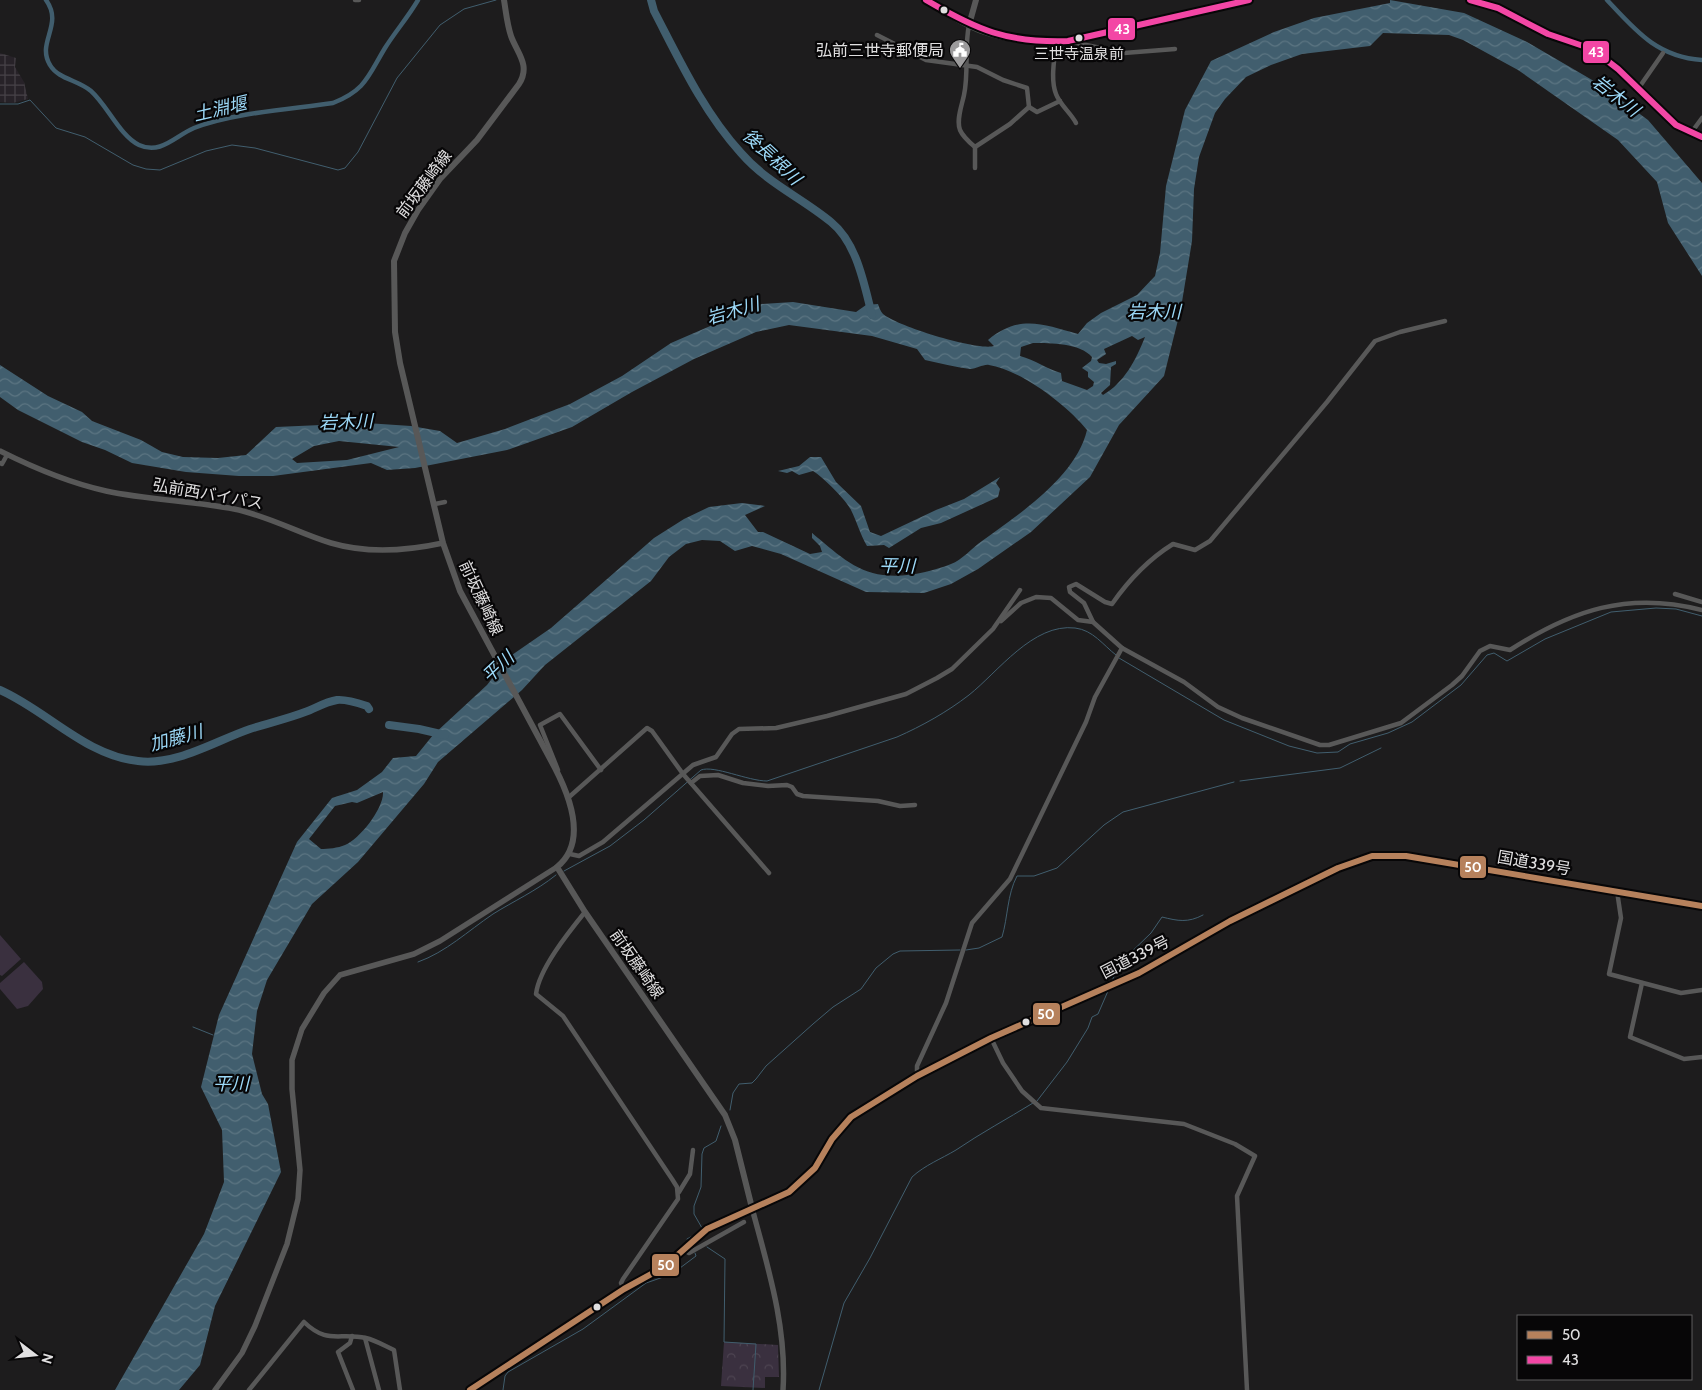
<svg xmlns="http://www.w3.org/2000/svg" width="1702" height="1390" font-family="Cabin,'Noto Sans JP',sans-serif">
<defs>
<pattern id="industrial-grid" width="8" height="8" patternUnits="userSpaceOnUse" patternTransform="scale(1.25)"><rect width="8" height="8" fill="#272228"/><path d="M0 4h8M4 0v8" fill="none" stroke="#464247"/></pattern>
<pattern id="forest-crowns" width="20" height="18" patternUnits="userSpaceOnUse" patternTransform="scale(1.25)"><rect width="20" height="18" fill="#3a303f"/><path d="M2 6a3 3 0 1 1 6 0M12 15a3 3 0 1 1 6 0" fill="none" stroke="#4d4451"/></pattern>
<pattern id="water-waves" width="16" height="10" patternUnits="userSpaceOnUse" patternTransform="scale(1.25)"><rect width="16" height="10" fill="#415e6e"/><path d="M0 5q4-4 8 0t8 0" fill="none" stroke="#5c7582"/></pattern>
</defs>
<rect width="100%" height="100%" fill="#1d1c1d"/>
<path fill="url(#industrial-grid)" d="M0,53L16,58L15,67L24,82L28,99L13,103L0,102Z"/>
<g fill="#3a303f">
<path d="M0,935L21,959L2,976L0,975Z"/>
<path d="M24,962L42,982L43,989L28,1006L17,1009L0,989V983Z"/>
</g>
<path fill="url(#forest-crowns)" d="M724,1342L778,1345L779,1377H765V1388L721,1386Z"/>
<g fill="url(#water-waves)" fill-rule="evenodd">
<path d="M1390,0L1464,13L1527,42L1599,84L1648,120L1702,183V276L1668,223L1657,182L1618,140L1518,70L1463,40L1449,35L1383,33L1370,46L1302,54L1271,65L1246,77L1225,99L1215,113L1199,157L1194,189L1192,241L1181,308L1164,376L1119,425L1090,477L1031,532L978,569L951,584L924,593L866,592L781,554L752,546L735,551L720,541L702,540L686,544L669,557L651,581L545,665L522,690L438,762L424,784L358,862L312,904L267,980L257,1011L252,1054L262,1094L268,1104L281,1172L215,1306L200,1365L179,1390H115L204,1234L224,1182L222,1130L201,1087L219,1015L297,842L332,798L357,790L382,772L393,758L416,756L433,735L487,685L509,657L551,628L654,538L684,519L709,507L742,503L765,506L745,515L758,532H763L810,554L822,552L820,546L812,538V533C834,551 855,572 883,575C905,578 931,572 951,564C962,560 972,548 982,541C1019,514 1076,477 1087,430C1067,405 1021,370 989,365C983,364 977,369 970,369C955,367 940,363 925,360L917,349L872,336L789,325L756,332L694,359L632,392L572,427L507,450L415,468L387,470L371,463L273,476H239L186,472L132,463L105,450L82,442L18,410L0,397V365L48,396L82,412L92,421L141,440L162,452L183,457L218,458L246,455L276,427L366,423L411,426L440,431L457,443L505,429L570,404L622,376L671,343L761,304L793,302L856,312L866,305L878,304C879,307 881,312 883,314C897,326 977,351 994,346L988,340C1019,314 1043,324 1078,334L1087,323L1101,313L1137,295L1155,276L1160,253L1166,186L1185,110L1211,61L1274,32L1314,18L1390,3ZM1132,336L1138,340L1145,337C1136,360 1124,383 1103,395L1101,393L1110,385L1111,367L1116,364V361L1106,364L1099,363L1097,360L1106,354L1104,349ZM1033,343C1051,343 1080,343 1092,357L1091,361L1082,368L1088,372V377L1094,382L1093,386L1087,390L1062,381L1061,373C1047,369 1035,360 1020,356L1021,347ZM339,441L399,447L347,460L297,463L292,459L314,446ZM383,792C384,808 360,839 345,845C338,848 328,849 321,849L309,839L335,806L352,802L357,803Z"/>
<path d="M810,457H821L836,482L861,506L870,532L881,536L936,510L964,499L1000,477L996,483L1000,489L998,497L941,523L921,528L889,548L884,545L867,546C860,534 857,522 851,510C847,501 822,476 813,471L799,475L792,471L787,473L778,471L799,466Z"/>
</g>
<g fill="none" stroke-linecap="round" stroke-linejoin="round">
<g stroke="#415e6e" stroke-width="1">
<path d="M0,104H18L30,100L56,128L85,137L133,165L146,169L160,170L206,151L232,145L255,148L338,170L345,168L358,152L397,78L440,25L464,9L496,0"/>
<path d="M1119,658L1224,720L1289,746L1317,753L1338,752L1350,744L1388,733L1412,722L1461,685L1487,655L1494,653L1507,661L1545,639L1611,612L1656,608L1676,609L1702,616"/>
<path d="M1240,781L1340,768L1381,748"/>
<path d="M564,871L610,846L644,820L701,770C714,765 748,781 767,781L897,737C922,726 947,712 969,695C998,672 1033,623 1075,628C1093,630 1103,645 1116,655"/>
<path d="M966,950L979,948L1002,937C1008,917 1007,895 1017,876H1034L1057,868L1104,825L1123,812L1234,782"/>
<path d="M418,962C446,952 468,931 493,914C514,901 536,891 556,875"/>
<path d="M1112,981L1120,963L1151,933L1162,917C1178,921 1188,923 1203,915"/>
<path d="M193,1027L213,1035"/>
<path d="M1037,1101L1067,1062L1088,1028L1092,1017L1098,1014L1108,991"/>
<path d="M730,1110L733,1093L739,1084L752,1083L756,1079L766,1066L813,1024L833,1007L861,989L876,968L893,954L900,951L960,950"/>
<path d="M702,1228L694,1214V1206L701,1187L702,1154L704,1148L716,1141L721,1126"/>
<path d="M687,1239L698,1233"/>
<path d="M707,1247L725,1259L724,1342L756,1344L753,1390"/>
<path d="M503,1390L505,1376L508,1372L583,1329L646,1283L672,1274L696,1256L695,1253"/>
<path d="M819,1390L844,1303L870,1258L912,1177C925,1165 941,1159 956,1150C981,1133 1007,1119 1033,1103"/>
</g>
<g stroke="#415e6e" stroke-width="4.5">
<path d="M46,0C64,25 36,42 50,65C58,79 78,80 91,91C107,105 120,136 139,145C161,155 175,136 194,128C231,113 292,109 333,103C366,90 368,76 385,48C395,32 408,17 418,0"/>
<path d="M1607,0C1636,31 1657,57 1702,60"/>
</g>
<g stroke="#415e6e" stroke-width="8">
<path d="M651,0L654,11C680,61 703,111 741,153C767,183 802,198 831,222C857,243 864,284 872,315"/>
<path d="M0,690C46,710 86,756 138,761C176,766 215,741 250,729C268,723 287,719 305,712C316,708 325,702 337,700C346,699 358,703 367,706L369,709"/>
<path d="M389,725L419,729L445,735"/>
</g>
<g stroke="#585858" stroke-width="4.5">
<path d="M355,0H359"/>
<path d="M969,25C964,49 969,72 964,95C962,105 956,120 960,130C963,137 969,142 975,147L1010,124L1029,107"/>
<path d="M877,35L926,60L977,67L1003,80L1027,88L1029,107"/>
<path d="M1056,42C1055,57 1050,79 1056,94C1060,105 1071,113 1076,123"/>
<path d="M1072,42L1124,53L1175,49"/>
<path d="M1638,89L1663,53"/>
<path d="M1029,107L1037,112L1060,101"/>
<path d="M1691,133L1702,118"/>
<path d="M975,168V147"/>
<path d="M0,463L2,464L7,455"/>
<path d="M435,504L445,502"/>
<path d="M1675,594L1702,602"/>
<path d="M1001,621L1021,603L1036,597L1051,598L1078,620L1093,622L1122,648L1184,682L1218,707L1242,718L1320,745H1329L1401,723L1452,685L1462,676L1480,651L1490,646L1510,650C1572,610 1628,591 1702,610"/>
<path d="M1093,622L1084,603L1070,592L1069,587L1076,584L1105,602L1112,604C1128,581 1149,559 1173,544L1195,550L1210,541L1327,402L1375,341L1400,332L1445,321"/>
<path d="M558,770L540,725L560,714L601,770"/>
<path d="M691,783L700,776L718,775L743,783L768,786L787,785L792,787L797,794L803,796L878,801L900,806L915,805"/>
<path d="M568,798L647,728L652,731L683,774L769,873"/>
<path d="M570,854L579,856L603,842L693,765L716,757L732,734L739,729L776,728L827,716L906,694L937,678L952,669L993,629L1020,590"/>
<path d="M1617,891L1621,918L1609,974L1681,993L1702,990"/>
<path d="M585,912C568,933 539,969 536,994L563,1016L672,1179L677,1187L678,1199L623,1279L621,1283L624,1289"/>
<path d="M1642,983L1630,1037L1684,1059L1702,1057"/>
<path d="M991,1038L1003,1063L1022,1091L1041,1108L1184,1124L1235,1144L1255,1156L1237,1196L1247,1390"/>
<path d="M917,1076V1066L946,1003L972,923L1010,879L1086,722L1095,697L1122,648"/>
<path d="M679,1192L690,1174L693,1150"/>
<path d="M684,1250L689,1253L744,1222"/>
<path d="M352,1336L350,1343L338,1352L353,1390"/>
<path d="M365,1338L379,1390"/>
<path d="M249,1390L304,1322C328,1345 338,1332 366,1338C375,1340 385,1346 394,1350L400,1390"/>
</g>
<g stroke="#585858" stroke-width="5.5">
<path d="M0,451C34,468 69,483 106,491C148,500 192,501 234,509C269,516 298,533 331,543C368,554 406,551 443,543"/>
<path d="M752,1208C768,1268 787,1327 783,1390"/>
<path d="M215,1390L242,1353L255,1326L287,1244L298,1199L300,1170L292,1089V1060L302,1029L324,993L340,975L414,954L440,941L557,867"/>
</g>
<g stroke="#585858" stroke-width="6">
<path d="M504,0C506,12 507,24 511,36C517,53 531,65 519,84L477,140L440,179L418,210L405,233L394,261L395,332L400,363L443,543L460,591L555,768C570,797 588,842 557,867L585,912L725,1115L735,1140L752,1208"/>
<path d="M969,25L976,0"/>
</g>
<g stroke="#525c56" stroke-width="7">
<path d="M926,0C940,8 954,18 969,25C997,39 1037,43 1068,41L1249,0"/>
<path d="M1470,0L1498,8L1548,34L1572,41L1592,49L1618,69L1676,125L1702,137"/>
</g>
<path stroke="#505d54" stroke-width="8" d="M470,1390L624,1289L664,1267L707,1229L789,1192L815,1168L832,1139L851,1117L917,1076L991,1038L1139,973L1230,921L1338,868L1372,856H1406L1702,906"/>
<g stroke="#070607" stroke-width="10">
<path id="bus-1" d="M470,1390L624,1289L664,1267L707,1229L789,1192L815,1168L832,1139L851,1117L917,1076L991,1038L1139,973L1230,921L1338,868L1372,856H1406L1702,906"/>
</g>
<g stroke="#070607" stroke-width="10">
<g id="bus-2">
<path d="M926,0C977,30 1007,43 1068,41L1249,0"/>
<path d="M1470,0L1498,8L1548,34L1592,49L1618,69L1676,125L1702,137"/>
</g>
</g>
<use href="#bus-1" stroke="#b6815c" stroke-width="6"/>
<use href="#bus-2" stroke="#f346a5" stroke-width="6"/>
</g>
<defs>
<g id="civic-pin" transform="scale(1.125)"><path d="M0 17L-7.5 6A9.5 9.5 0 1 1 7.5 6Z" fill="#9c9b9c" stroke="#070607"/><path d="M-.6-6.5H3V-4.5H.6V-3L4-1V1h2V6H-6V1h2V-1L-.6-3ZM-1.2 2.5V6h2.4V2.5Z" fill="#fff"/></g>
</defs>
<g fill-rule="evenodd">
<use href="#civic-pin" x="960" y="50"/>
</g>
<g fill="#e0dfe0" stroke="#070607" stroke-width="2">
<circle cx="944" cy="10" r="4.5"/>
<circle cx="1079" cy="38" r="4.5"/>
<circle cx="1026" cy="1022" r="4.5"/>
<circle cx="597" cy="1307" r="4.5"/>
</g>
<g text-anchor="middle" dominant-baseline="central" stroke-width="4.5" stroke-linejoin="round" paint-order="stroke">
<g font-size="15" fill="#e0dfe0" stroke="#070607">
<text x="1079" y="54">三世寺温泉前</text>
</g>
<g font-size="16" fill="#e0dfe0" stroke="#070607" text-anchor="end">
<text x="944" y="50">弘前三世寺郵便局</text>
</g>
<g font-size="16" fill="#e0dfe0" stroke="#070607">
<text transform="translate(424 184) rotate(-53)">前坂藤崎線</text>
<text transform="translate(208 494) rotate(10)">弘前西バイパス</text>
<text transform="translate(481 598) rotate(65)">前坂藤崎線</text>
<text transform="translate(1534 863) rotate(10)">国道339号</text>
<text transform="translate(1135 957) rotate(-27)">国道339号</text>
<text transform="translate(637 964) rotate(55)">前坂藤崎線</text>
</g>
<g font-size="18" font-style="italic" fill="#9cd9f8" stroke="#070607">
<text transform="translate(1616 96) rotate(38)">岩木川</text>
<text transform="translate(220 109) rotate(-13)">土淵堰</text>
<text transform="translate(772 157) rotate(43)">後長根川</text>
<text transform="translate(733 311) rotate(-16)">岩木川</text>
<text x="1154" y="312">岩木川</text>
<text transform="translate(346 422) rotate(-2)">岩木川</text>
<text transform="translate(897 566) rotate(1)">平川</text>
<text transform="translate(498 667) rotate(-43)">平川</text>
<text transform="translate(176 738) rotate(-15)">加藤川</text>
<text x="231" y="1084">平川</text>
</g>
</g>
<g stroke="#070607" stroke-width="2">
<rect x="1107" y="17" width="29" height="24" rx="5" fill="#f346a5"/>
<rect x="1582" y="40" width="28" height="24" rx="5" fill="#f346a5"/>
<rect x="1459" y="855" width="28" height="24" rx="5" fill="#b6815c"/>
<rect x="1032" y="1002" width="29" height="24" rx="5" fill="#b6815c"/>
<rect x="651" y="1253" width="29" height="24" rx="5" fill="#b6815c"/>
</g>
<g font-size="14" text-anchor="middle" font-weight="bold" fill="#fff">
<text x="1122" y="34">43</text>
<text x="1596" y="57">43</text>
<text x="1473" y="872">50</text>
<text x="1046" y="1019">50</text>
<text x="666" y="1270">50</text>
</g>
<rect x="1517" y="1315" width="175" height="65" fill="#070607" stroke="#5e5d5e"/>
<rect x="1527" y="1331" width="25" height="8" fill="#b6815c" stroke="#5e5d5e"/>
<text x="1562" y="1340" font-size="15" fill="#e0dfe0">50</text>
<rect x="1527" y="1356" width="25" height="8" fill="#f346a5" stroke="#5e5d5e"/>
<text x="1562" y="1365" font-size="15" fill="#e0dfe0">43</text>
<g transform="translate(35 1355) rotate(106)" stroke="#070607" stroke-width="4" paint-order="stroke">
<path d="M0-4L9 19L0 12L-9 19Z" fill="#e0dfe0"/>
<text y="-8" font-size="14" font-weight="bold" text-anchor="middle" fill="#e0dfe0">N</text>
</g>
</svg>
